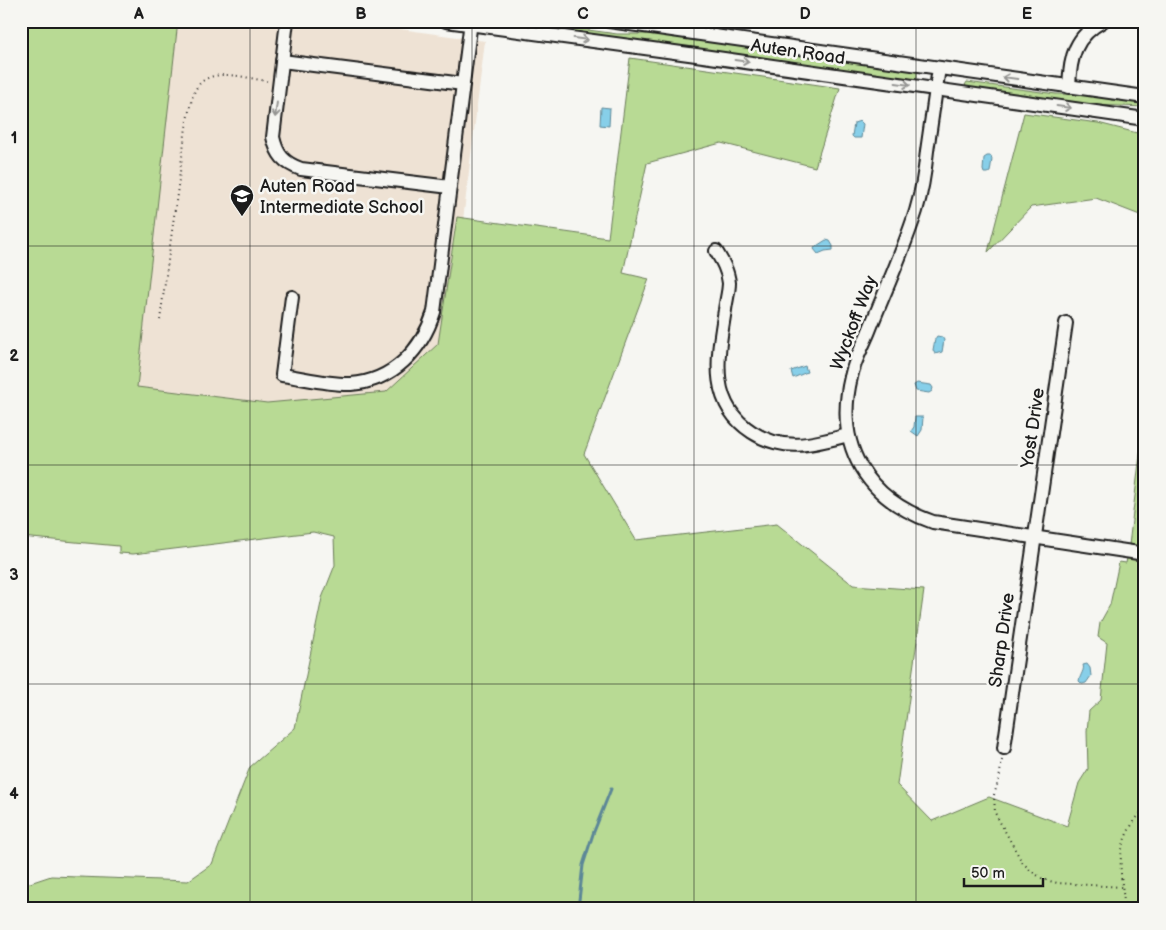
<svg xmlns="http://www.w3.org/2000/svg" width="1166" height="930" font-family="'Balsamiq Sans',sans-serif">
<rect width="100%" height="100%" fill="#f6f6f2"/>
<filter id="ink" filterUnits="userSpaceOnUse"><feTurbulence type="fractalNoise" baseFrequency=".02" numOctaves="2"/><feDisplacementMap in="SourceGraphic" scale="10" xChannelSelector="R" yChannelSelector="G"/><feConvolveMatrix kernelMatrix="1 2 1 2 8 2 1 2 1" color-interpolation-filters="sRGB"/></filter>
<g filter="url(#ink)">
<path fill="#eee2d4" d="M21,21H344L485,41L437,432L130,548L21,537Z"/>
<g fill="#b8da94" stroke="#6a7b58">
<path d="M21,21H178L137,387L267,403L386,392L438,344L457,217L608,238L630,58L840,88L815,167L721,143L647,163L623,273L649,279L584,454L636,540L777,524L853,585L924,590L897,785L932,821L989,797L1067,826L1079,783L1088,769L1087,731L1089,711L1101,700L1107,643L1098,637L1100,623L1110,605L1119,562L1126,563L1127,558L1145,560V909H21V886L51,876L188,881L212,864L250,767L295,728L322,598L335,565L334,537L313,532L133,554L119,553V546L21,537Z"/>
<path d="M499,21H523L617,34H654L914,70L917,72V78L913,79L501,23Z"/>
<path d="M967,82L1056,94L1095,95L1145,102V107L1093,105L967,87L965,85Z"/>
<path d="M1024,113L1098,123L1145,135V217L1096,198L1031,207L988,252Z"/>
<path d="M1145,413V547L1129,545Z"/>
</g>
<g fill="#87cfe9" stroke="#5c8797">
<path d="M601,107L610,108L609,126L600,125Z"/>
<path d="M860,121L863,124L861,138H854L852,136L854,123Z"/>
<path d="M987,156H991L992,159L990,172L988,173H984L983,170L984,158Z"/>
<path d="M826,240L830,241L833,246V250L825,251L818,254L814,249L815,247Z"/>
<path d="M937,336L942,337L944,340L942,352L935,354L933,350L935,339Z"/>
<path d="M805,366L807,372L793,378L791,371Z"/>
<path d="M917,383L931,385L933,388L932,391L929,393L916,391L914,385Z"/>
<path d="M915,417H923L922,430L918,436L911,431L914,427Z"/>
<path d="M1087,664L1090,668L1091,676L1086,683L1082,684L1079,681C1080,675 1085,670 1083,665Z"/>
</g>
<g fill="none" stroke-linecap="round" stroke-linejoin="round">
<path stroke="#5c8797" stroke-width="3" d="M578,909L583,865L593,834L611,789"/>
<g stroke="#1c1c1c" stroke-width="16">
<g id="minor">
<path d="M287,21L273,137C277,155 284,163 301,169L450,187"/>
<path d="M446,21L689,54L1145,119"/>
<path d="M609,21L1145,97"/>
<path d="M282,61L463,84"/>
<path d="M939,68C935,96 931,123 927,151C925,171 922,191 916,211C903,252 885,291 869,331C863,346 854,361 851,377C834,447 867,499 933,522L1145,554"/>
<path d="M1069,87C1070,57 1075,36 1103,21"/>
<path d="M716,251C722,261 728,271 729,283C729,291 726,301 725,310C718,354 707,403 752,432C784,453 814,444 848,435"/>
<path d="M292,297L282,375C304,378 329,385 351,384C393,381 422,350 434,312L471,21"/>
<path d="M1004,748L1066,323"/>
</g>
</g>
<g stroke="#1c1c1c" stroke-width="2" stroke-dasharray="1 4" stroke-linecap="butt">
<path d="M160,320L187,120C189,111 191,101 194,93C205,64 244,78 267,81"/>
<path d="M1002,760L999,779L994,795L995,813L1022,862L1031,871L1043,879L1057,883L1122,887"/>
<path d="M1125,909C1120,865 1113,843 1145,808"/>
</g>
<use href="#minor" stroke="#f6f6f2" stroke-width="12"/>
</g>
<defs><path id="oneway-shaft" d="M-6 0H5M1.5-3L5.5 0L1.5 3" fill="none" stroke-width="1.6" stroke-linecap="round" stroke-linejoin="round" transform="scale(1.25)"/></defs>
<g stroke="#949492">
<use href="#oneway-shaft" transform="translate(581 39) rotate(8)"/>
<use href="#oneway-shaft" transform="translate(742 61) rotate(8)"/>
<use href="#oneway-shaft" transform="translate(1010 78) rotate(-172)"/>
<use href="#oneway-shaft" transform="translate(903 84) rotate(8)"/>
<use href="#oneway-shaft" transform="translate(1064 107) rotate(8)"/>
<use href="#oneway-shaft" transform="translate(276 110) rotate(97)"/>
</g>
</g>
<path fill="none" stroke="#1c1c1c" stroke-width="1" stroke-opacity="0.55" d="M250,21V909M472,21V909M694,21V909M916,21V909M21,246H1145M21,465H1145M21,684H1145"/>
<defs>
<g id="school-pin" transform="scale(1.25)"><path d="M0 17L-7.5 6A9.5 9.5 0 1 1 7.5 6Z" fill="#1c1c1c" stroke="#f6f6f2"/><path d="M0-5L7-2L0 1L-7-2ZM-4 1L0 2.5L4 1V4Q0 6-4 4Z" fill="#fff"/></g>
</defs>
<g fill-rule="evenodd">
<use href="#school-pin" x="242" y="196"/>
</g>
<g text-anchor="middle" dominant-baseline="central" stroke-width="5" stroke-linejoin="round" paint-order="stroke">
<g font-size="18" fill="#1c1c1c" stroke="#f6f6f2">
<text transform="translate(798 52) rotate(8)">Auten Road</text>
<text transform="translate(854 323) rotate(-69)">Wyckoff Way</text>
<text transform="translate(1033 428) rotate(-82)">Yost Drive</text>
<text transform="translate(1002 640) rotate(-82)">Sharp Drive</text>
</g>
<g font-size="18" fill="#1c1c1c" stroke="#f6f6f2" text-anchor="start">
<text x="260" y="186">Auten Road<tspan x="260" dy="21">Intermediate School</tspan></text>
</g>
</g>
<rect width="1166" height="930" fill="none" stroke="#f6f6f2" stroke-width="55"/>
<path d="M964 878v8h79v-8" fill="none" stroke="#1c1c1c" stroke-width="2.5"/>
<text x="971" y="878" font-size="15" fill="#1c1c1c" stroke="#f6f6f2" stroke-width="4" paint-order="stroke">50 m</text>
<rect x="28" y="28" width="1110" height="874" fill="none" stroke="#1c1c1c" stroke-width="2"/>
<g font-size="16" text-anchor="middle" font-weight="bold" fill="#1c1c1c">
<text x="139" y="19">A</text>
<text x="361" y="19">B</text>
<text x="583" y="19">C</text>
<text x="805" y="19">D</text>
<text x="1027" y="19">E</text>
<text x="14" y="143">1</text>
<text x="14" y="361">2</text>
<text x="14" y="580">3</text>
<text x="14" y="799">4</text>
</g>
</svg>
